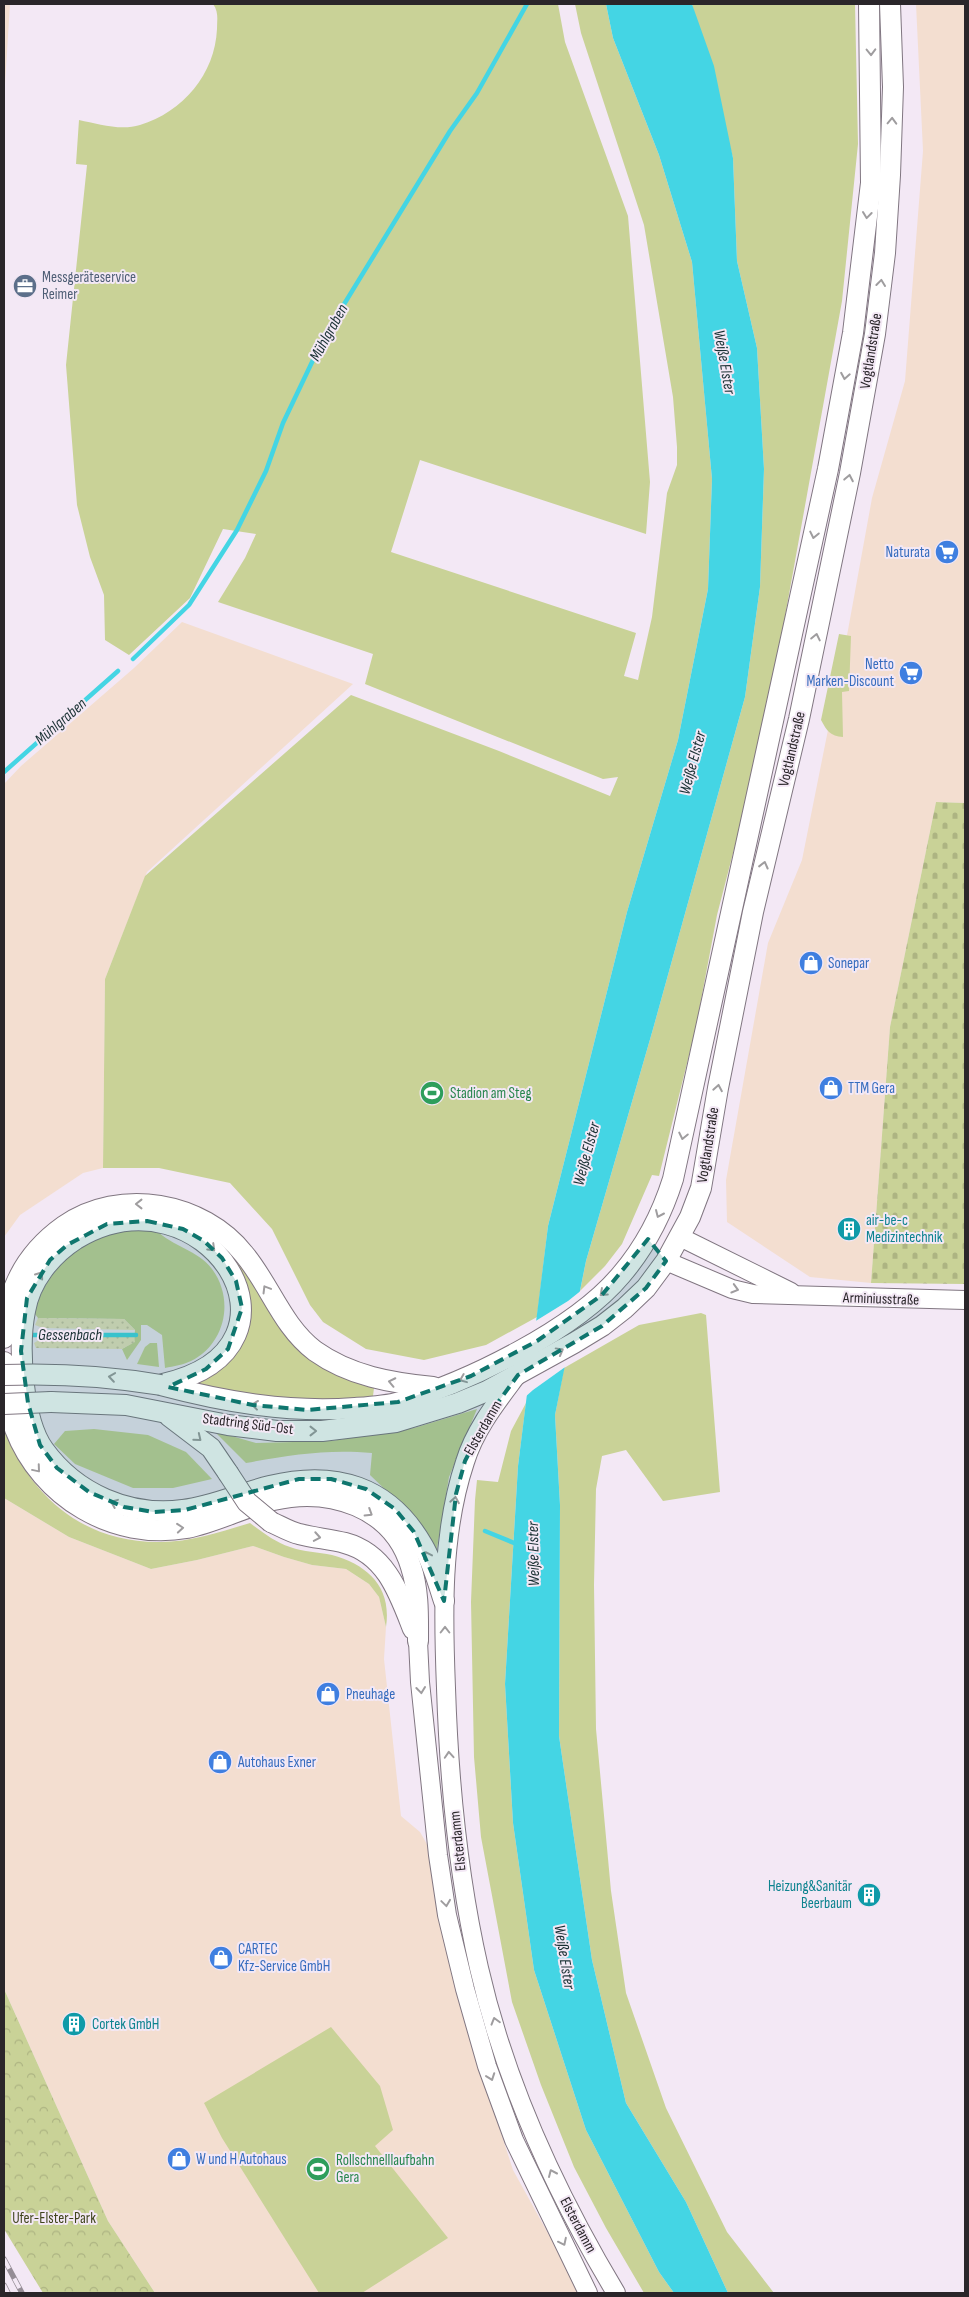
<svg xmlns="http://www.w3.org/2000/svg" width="969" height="2297" font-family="'Sofia Sans Condensed',sans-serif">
<defs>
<pattern id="sand-dots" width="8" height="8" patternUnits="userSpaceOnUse" patternTransform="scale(1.25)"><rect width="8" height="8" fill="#ede3be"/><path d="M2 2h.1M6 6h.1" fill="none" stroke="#cbc3a3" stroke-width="1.8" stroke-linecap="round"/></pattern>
<pattern id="cemetery-stones" width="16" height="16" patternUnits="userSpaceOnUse" patternTransform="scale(1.25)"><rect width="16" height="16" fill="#c9d297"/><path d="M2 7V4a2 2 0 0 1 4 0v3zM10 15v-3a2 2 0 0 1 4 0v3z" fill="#adb482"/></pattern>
<pattern id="park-crowns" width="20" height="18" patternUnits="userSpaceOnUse" patternTransform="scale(1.25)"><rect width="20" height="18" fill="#c9d297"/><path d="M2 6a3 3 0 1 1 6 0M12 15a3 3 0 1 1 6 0" fill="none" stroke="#adb482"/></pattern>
</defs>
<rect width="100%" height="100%" fill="#f3e8f5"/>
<g fill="#f3ded0">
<path d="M4,4H10L4,100Z"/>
<path d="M916,4H965V803L936,802L890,1027L871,1283L810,1277L727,1222L726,1180L768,943L802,860L848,630L872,498L905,381L923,151Z"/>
<path d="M182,622L353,684L147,872L105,979L103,1168L83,1173L20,1215L4,1237V784L21,766L134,668Z"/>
<path d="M4,1498L69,1537L151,1569L197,1560L253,1546L284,1557L312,1565L346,1569L369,1584L379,1597L386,1627L384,1659L401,1816L420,1832L428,1846L439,1915L457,1996L513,2170L581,2293H155L108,2221L4,1989Z"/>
</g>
<g fill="#c9d297">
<path d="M213,4H558L565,42L628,216L650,482L646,534L420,460L391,552L636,633L624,676L638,680L652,617L667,493L677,465V447L673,397L644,225L581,33L575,4H606L613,38L659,155L692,262L712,479L708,589L678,740L627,912L548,1226L537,1317L486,1345L424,1360L366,1349L323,1322L310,1305L272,1229L230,1183L159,1168H103L105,979L145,876L351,695L499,751L610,796L618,777L603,779L365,684L373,654L218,602L245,558L256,534L223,529L190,598L129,655L105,640L104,595L90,557L77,505L66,365L87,165L76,164L79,120C98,124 121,131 140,125C183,112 215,74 217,29C217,20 219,12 213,4Z"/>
<path d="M692,4H855L858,144L842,301L771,694L746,803L717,915L696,1027L659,1176L652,1175L622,1244L605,1266L580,1291L586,1261L653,1029L745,697L760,587L764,469L757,348L737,261L733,158Z"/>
<path d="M839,634L851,636L849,691L842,692L843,737C830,736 827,731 821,720Z"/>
<path d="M156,1230C173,1247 198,1250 212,1269C235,1300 225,1344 191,1361C183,1365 174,1366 165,1368L162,1335L147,1325H141V1340L127,1360L122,1349L134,1342L135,1330L124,1319L38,1318L35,1314C41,1280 70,1249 102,1235C118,1228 139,1231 156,1230Z"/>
<path d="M231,1252L249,1277L275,1319L361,1384L374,1388L373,1396L332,1401L276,1400L195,1384L211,1373L248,1295L245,1281L228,1254Z"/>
<path d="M701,1313L706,1315L720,1492L663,1501L626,1450L602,1456L596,1489L594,1585L596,1729L611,1891L626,1993L666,2108L727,2232L774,2293H728L686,2202L626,2103L592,1960L559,1736L560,1505L555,1415L564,1368L639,1325Z"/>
<path d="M150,1343H157L159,1367L137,1364L145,1347Z"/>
<path d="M526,1403L518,1466L505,1684L513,1823L534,1970L586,2130L659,2272L674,2293H644L606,2228L574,2167L541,2085L512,2002L481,1837L474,1757L471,1602L475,1500L477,1480L498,1482L511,1431Z"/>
<path d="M477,1409L449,1477L436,1554L421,1524L370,1475L372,1453C327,1449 290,1455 246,1463L214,1431L256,1443L331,1441L414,1428Z"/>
<path d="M4,1429C31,1497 84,1543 160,1542C191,1542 220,1532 250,1523C262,1532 275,1542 290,1547C304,1552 318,1552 332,1555C368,1565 392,1587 386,1627L379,1597L369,1584L346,1569L312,1565L284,1557L253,1546L197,1560L151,1569L69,1537L4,1498Z"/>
<path d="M94,1429L148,1435L186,1452L212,1479L173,1488H133L75,1464L54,1444L65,1431Z"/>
<path d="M331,2027L380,2086L393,2130L375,2146L448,2238L362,2293H319L222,2138L204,2103Z"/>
</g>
<g fill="url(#sand-dots)">
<path d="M38,1318L124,1319L135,1330L43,1328L35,1325Z"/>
<path d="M44,1337H134L135,1342L122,1349L36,1348L34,1343Z"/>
</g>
<path fill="url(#cemetery-stones)" d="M936,802L965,803V1284L871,1283L890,1027Z"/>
<path fill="url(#park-crowns)" d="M4,1989L108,2221L155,2293H43L4,2229Z"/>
<path fill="#44d5e4" d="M606,4H692L714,66L733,158L737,261L757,348L764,469L760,587L745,697L653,1029L586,1261L555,1415L560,1505L559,1736L592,1960L626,2103L686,2202L728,2293H674L659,2272L586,2130L534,1970L513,1823L505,1684L518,1466L548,1226L627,912L678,740L708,589L712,479L692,262L659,155L613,38Z"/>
<path fill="#f3e8f5" d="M583,1289L568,1365L533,1390L524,1398L534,1322L568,1301Z"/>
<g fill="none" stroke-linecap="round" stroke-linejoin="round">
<g stroke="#44d5e4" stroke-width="4.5">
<path d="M133,659L189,605L237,530L266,471L283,423L324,337L450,131L477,93L527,4"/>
<path d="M4,772L118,671"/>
<path d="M28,1335H136"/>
<path d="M485,1531L519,1545"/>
</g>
<g stroke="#807681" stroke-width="20">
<g id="secondary">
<path d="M680,1237L791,1292"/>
<path d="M666,1261L732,1289L753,1294L965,1300"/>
<path d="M517,1375C497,1402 475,1429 465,1462C441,1534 443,1614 446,1688C449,1782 458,1876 479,1968C505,2082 556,2193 616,2293"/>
<path d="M418,1641L420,1682L438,1855L447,1915L465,1989L487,2066L514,2140L588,2293"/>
</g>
</g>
<g stroke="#807681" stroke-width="22">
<g id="primary">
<path d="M4,1338C6,1291 26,1253 64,1226C120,1187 203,1202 244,1254C270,1285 282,1326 315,1351C350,1376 392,1383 433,1387"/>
<path d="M4,1362C6,1384 7,1408 15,1429C41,1497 113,1541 187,1528C216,1522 244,1507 273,1500C329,1487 393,1506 411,1567C419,1591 418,1616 418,1641"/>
<path d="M163,1384C325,1347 204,1162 76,1239C51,1255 30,1281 25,1311C18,1346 22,1420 44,1450C76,1494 129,1517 183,1510C212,1507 241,1493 270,1486C335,1470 389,1486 423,1546C433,1563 438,1583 444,1601"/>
<path d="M161,1385C225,1402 288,1413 355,1408C369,1407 386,1406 400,1402C468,1382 575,1330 621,1275C645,1247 662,1214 673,1179L828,469L853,333L871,183L869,4"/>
<path d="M51,1402L126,1405L228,1425L277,1431H322L396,1422L458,1403L487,1391L574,1343L602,1326L625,1308L646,1288L666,1261L690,1217L701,1188L718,1088L753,912L799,719L850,473L875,334L885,253L890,175L893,87L890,4"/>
<path d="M169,1416L211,1448L228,1473"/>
<path d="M271,1522C280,1526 290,1532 299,1534C314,1538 330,1539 345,1543C386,1554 399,1593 413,1629"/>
</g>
</g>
<use href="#secondary" stroke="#fff" stroke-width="18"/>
<use href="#primary" stroke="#fff" stroke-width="20"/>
<g stroke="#958d96" stroke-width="5.5">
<g id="rail">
<path d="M4,2259L22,2293"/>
<path d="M4,2285L8,2293"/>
</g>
</g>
<use href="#rail" stroke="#f3e8f5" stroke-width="4" stroke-dasharray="11" stroke-linecap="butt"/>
<g stroke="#807681" stroke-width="22" stroke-linecap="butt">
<g id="primary-bridge">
<path d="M4,1375C58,1373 107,1376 161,1385"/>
<path d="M4,1404L51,1402"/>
<path d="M228,1473L247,1502L271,1522"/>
</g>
</g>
<use href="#primary-bridge" stroke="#fff" stroke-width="20"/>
</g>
<defs><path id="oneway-chevron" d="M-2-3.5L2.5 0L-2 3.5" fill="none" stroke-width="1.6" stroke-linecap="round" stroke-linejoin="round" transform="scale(1.25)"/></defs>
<g stroke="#9f9d9f">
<use href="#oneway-chevron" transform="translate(871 52) rotate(89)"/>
<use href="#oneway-chevron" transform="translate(892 121) rotate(-88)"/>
<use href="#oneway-chevron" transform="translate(867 215) rotate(97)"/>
<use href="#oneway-chevron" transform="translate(881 283) rotate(-83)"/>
<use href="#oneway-chevron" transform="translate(845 376) rotate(100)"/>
<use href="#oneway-chevron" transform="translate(849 478) rotate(-79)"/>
<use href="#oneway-chevron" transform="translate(814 535) rotate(102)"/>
<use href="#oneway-chevron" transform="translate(816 637) rotate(-78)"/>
<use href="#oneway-chevron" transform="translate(764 865) rotate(-76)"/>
<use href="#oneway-chevron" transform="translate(718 1088) rotate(-80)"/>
<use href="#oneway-chevron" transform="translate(683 1136) rotate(102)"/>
<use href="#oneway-chevron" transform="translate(139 1204) rotate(-180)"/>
<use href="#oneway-chevron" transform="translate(659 1214) rotate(114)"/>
<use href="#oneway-chevron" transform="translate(212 1248) rotate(44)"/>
<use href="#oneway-chevron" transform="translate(40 1275) rotate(-55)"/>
<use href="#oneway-chevron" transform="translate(266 1289) rotate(-121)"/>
<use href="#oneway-chevron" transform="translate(735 1289) rotate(16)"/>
<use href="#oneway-chevron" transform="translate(603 1293) rotate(138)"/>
<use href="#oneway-chevron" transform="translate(560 1351) rotate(-29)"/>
<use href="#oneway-chevron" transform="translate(112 1377) rotate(-172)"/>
<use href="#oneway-chevron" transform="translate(463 1379) rotate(158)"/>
<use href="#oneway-chevron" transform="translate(392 1382) rotate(-168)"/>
<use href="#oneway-chevron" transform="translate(255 1405) rotate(-173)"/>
<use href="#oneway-chevron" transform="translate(313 1431)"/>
<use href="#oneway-chevron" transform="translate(198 1438) rotate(39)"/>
<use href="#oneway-chevron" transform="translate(37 1469) rotate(50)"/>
<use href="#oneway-chevron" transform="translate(455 1500) rotate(-80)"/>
<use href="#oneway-chevron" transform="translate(114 1503) rotate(-158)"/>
<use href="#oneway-chevron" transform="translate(369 1513) rotate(32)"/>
<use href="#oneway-chevron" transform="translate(180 1528) rotate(-5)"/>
<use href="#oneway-chevron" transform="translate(317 1537) rotate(10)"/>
<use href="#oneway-chevron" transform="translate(427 1555) rotate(-115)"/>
<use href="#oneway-chevron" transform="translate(445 1630) rotate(-90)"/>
<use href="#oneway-chevron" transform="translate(421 1690) rotate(83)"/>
<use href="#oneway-chevron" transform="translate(449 1755) rotate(-94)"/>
<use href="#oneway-chevron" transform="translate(446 1903) rotate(82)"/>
<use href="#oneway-chevron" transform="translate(495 2021) rotate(-106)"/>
<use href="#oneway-chevron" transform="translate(491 2077) rotate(70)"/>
<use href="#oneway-chevron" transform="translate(552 2173) rotate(-114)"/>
<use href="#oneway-chevron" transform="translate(563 2242) rotate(64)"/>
</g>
<path fill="#0f766e" fill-opacity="0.2" stroke="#0f766e" stroke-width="4" stroke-dasharray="10 6" stroke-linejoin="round" d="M147,1221L183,1229L204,1241L222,1258L236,1281L242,1308L228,1349L206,1369L168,1387L253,1405L307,1410L398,1402L471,1376L537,1341L602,1295L648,1239L666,1261L646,1288L602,1326L518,1375L488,1416L465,1461L456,1494L444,1601L414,1532L395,1509L366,1489L331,1479H299L185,1510L153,1512L124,1507L89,1492L57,1468L40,1445L28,1403L21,1351L27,1298L50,1260L67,1245L107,1224Z"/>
<defs>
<g id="office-disc" transform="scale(1.25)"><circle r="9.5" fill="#5c6f8a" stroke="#f3e8f5"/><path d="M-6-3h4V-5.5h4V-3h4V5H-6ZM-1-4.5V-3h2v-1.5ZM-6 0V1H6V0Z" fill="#fff"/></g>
<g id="supermarket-disc" transform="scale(1.25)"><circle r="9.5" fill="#3f7fe0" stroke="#f3e8f5"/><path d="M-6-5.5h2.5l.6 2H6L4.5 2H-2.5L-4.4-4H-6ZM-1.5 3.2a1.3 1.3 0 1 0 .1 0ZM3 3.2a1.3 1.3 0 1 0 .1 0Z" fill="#fff"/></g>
<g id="shop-disc" transform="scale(1.25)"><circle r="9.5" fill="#3f7fe0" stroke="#f3e8f5"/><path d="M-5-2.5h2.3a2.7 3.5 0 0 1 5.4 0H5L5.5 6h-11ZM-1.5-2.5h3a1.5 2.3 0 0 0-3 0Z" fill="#fff"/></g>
<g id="stadium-disc" transform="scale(1.25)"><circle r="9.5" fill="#2e9e5b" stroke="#f3e8f5"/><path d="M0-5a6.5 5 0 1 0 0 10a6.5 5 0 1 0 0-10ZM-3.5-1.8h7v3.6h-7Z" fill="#fff"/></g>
<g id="building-disc" transform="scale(1.25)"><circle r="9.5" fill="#0f9aa8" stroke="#f3e8f5"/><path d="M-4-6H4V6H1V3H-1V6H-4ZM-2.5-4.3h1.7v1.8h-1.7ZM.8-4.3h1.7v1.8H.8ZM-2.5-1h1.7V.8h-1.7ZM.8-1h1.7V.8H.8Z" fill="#fff"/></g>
</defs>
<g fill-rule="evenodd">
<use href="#office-disc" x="25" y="286"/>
<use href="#supermarket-disc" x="947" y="552"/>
<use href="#supermarket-disc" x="911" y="673"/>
<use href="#shop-disc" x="811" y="963"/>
<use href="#shop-disc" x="831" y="1088"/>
<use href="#stadium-disc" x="432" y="1093"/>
<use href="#building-disc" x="849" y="1229"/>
<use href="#shop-disc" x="328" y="1694"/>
<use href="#shop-disc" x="220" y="1762"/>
<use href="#building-disc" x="869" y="1895"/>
<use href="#shop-disc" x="221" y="1958"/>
<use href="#building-disc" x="74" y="2024"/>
<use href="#shop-disc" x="179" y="2159"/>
<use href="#stadium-disc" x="318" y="2169"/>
</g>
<g text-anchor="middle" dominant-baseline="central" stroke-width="4" stroke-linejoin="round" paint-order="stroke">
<g font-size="15" fill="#4e5e75" stroke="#f3e8f5" text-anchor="start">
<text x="42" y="277">Messgeräteservice<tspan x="42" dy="17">Reimer</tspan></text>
</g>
<g font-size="15" fill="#2a262a" stroke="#f3e8f5">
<text transform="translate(871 351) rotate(-81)">Vogtlandstraße</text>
<text transform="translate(792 749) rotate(-77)">Vogtlandstraße</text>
<text transform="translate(708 1145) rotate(-81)">Vogtlandstraße</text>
<text transform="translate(881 1299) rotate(2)">Arminiusstraße</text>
<text transform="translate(248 1424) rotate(7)">Stadtring Süd-Ost</text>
<text transform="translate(483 1428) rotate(-60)">Elsterdamm</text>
<text transform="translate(458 1841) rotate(-96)">Elsterdamm</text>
<text transform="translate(578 2225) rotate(62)">Elsterdamm</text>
</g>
<g font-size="15" fill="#366cbe" stroke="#f3e8f5" text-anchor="start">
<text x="930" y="552" text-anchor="end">Naturata</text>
<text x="894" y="664" text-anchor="end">Netto<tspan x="894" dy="17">Marken-Discount</tspan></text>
<text x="828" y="963">Sonepar</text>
<text x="848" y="1088">TTM Gera</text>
<text x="346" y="1694">Pneuhage</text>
<text x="238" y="1762">Autohaus Exner</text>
<text x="238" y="1949">CARTEC<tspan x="238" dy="17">Kfz-Service GmbH</tspan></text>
<text x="196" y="2159">W und H Autohaus</text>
</g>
<g font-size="15" fill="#27864d" stroke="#f3e8f5" text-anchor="start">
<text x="450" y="1093">Stadion am Steg</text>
<text x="336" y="2160">Rollschnelllaufbahn<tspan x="336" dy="17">Gera</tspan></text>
</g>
<g font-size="15" fill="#0d838f" stroke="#f3e8f5" text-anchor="start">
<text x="866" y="1220">air-be-c<tspan x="866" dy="17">Medizintechnik</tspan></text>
<text x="852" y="1886" text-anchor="end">Heizung&amp;Sanitär<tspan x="852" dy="17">Beerbaum</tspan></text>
<text x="92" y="2024">Cortek GmbH</text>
</g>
<g font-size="15" fill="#40451d" stroke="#f3e8f5">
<text x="54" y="2218">Ufer-Elster-Park</text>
</g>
<g font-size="16" font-style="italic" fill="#193033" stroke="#f3e8f5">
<text transform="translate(329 333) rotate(-61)">Mühlgraben</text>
<text transform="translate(724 362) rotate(80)">Weiße Elster</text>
<text transform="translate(61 722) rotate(-41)">Mühlgraben</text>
<text transform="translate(693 763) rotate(-75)">Weiße Elster</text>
<text transform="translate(587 1154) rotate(-75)">Weiße Elster</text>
<text x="70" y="1335">Gessenbach</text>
<text transform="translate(534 1554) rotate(-91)">Weiße Elster</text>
<text transform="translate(564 1957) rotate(81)">Weiße Elster</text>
</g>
</g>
<rect width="969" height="2297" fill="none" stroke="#2a262a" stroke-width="10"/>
</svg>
